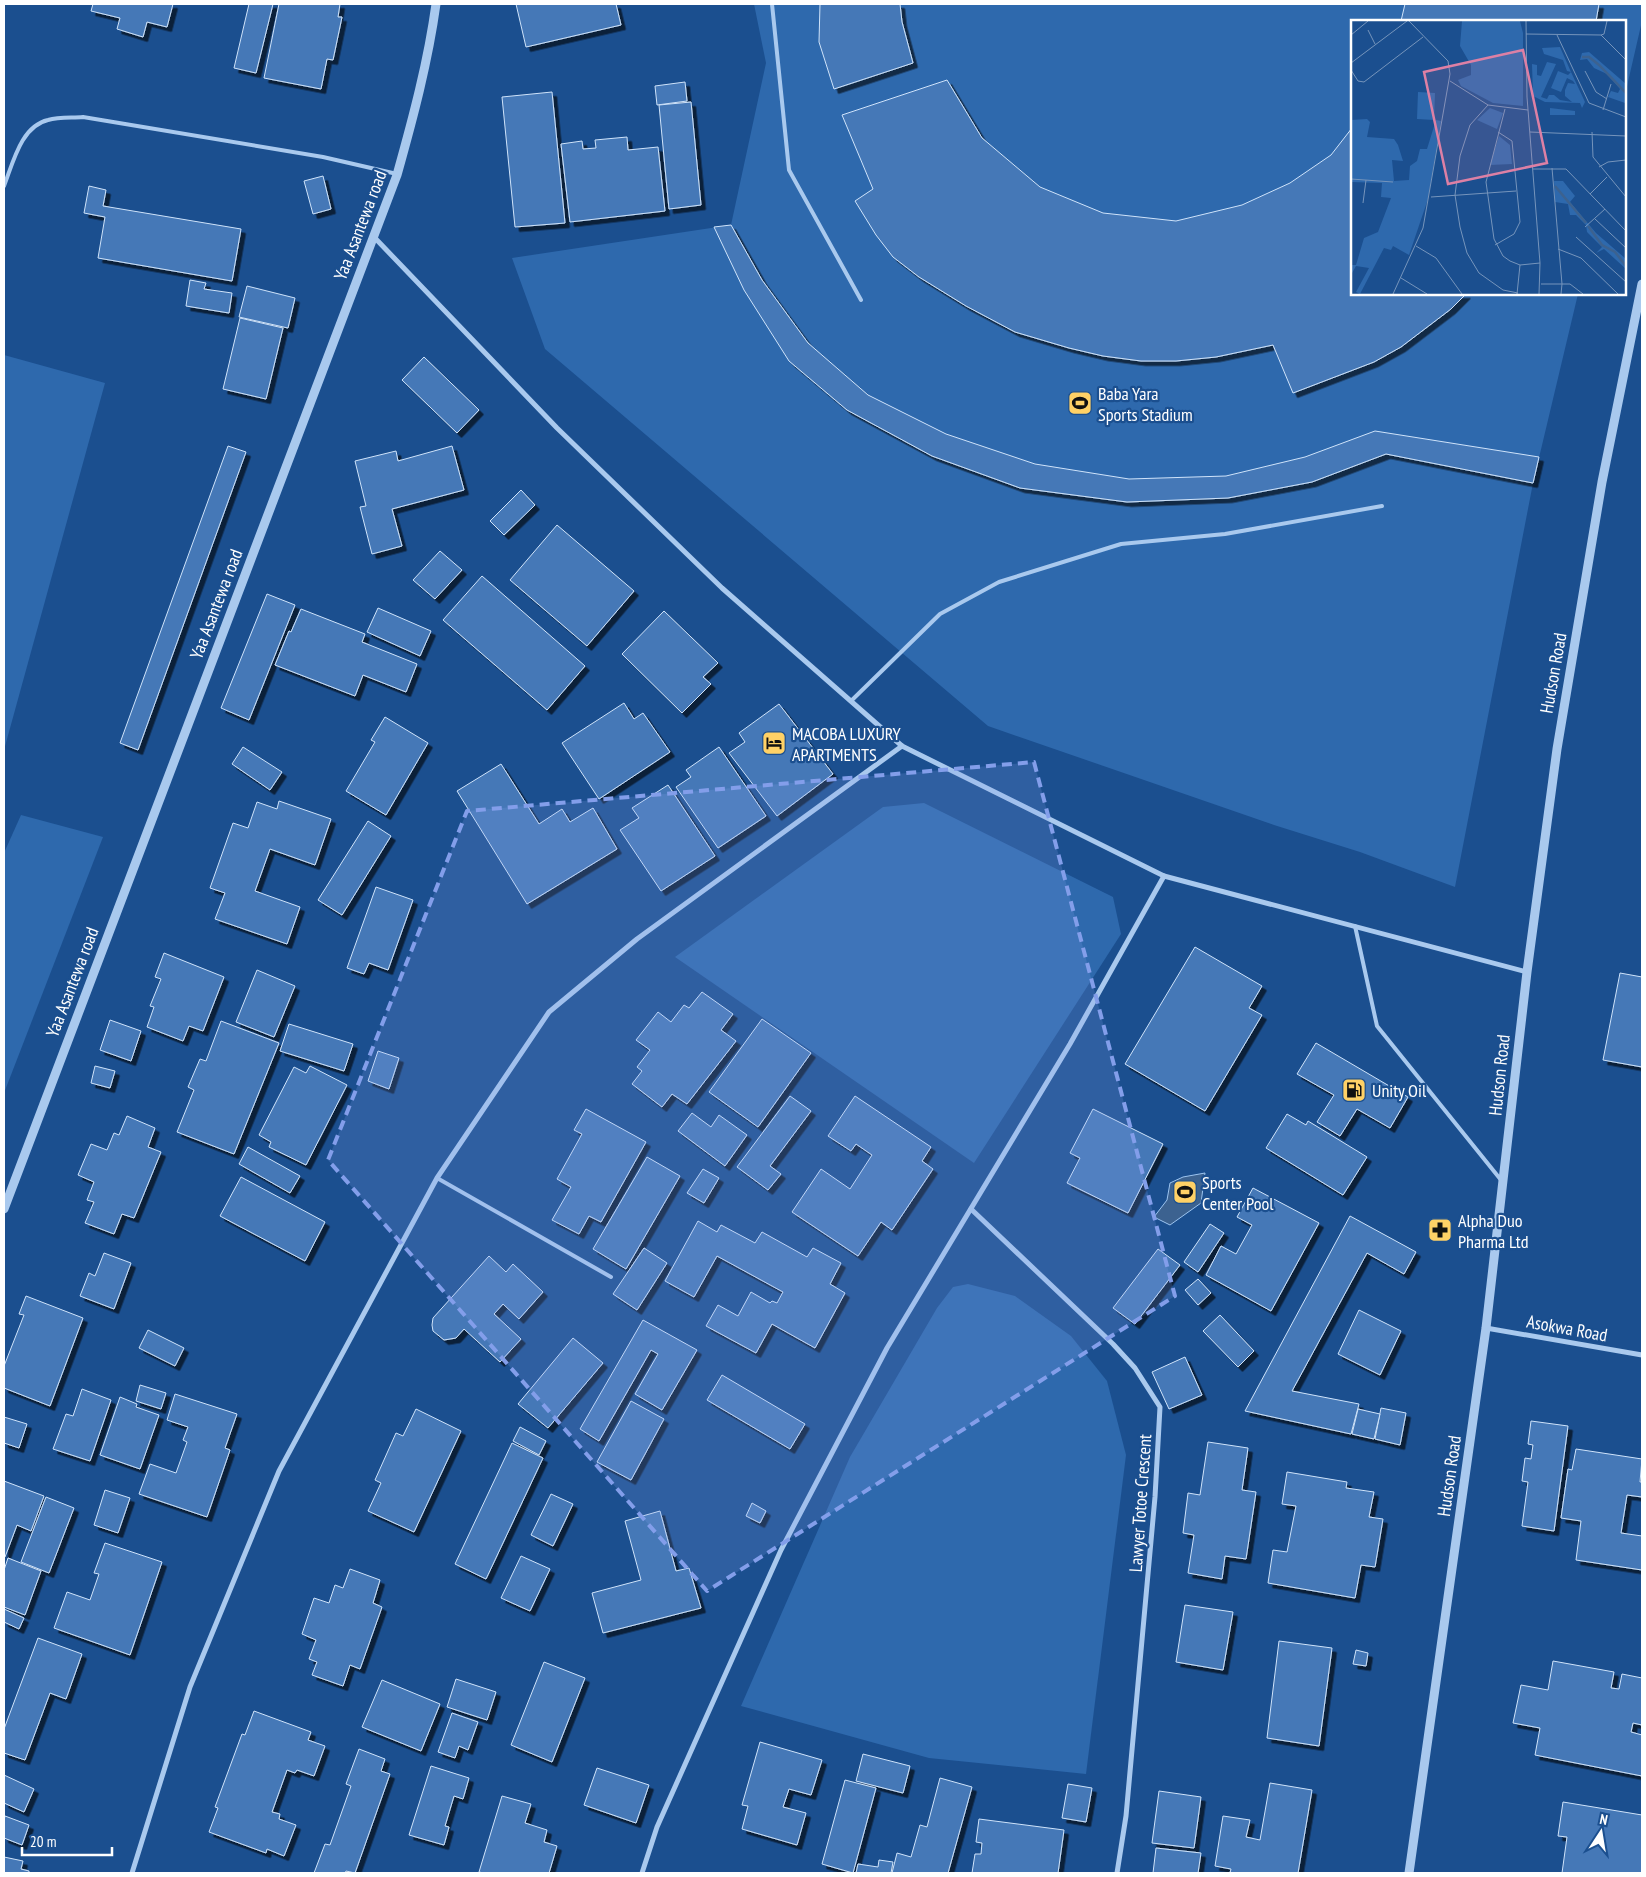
<svg xmlns="http://www.w3.org/2000/svg" width="1646" height="1877" font-family="'PT Sans Narrow',sans-serif">
<defs>
<filter id="shadow"><feDropShadow dx="4.5" dy="4.5" stdDeviation="0" flood-color="#0009"/></filter>
</defs>
<rect width="100%" height="100%" fill="#1b4f8f"/>
<g fill="#2e69ad">
<path d="M754,4H1642V21L1625,95V21H1352V294H1578L1533,483L1455,887L1360,852L1274,825L988,726L545,349L512,258L731,225L766,63Z"/>
<path d="M4,355L105,383L4,750Z"/>
<path d="M924,803L1113,897L1121,934L974,1163L675,957L883,807Z"/>
<path d="M21,815L103,837L4,1093V853Z"/>
<path d="M968,1284L1015,1296L1071,1336L1107,1381L1126,1455L1086,1774L929,1758L741,1706L850,1457L937,1308L953,1287Z"/>
</g>
<path fill="#3c6290" stroke="#9cc4f0" d="M1205,1173L1201,1203L1170,1225L1154,1217L1167,1200L1170,1183L1183,1177Z"/>
<g fill="#4478b7" stroke="#cfe3fa" filter="url(#shadow)">
<path d="M93,4H173L167,27L147,22L143,37L117,29L120,18L91,11Z"/>
<path d="M249,4H273L256,73L234,68Z"/>
<path d="M279,4H340L338,17H342L333,60L327,59L321,89L264,78Z"/>
<path d="M516,4H616L621,25L526,47Z"/>
<path d="M820,4H900L902,22L913,63L834,89L819,42Z"/>
<path d="M1405,4H1599L1596,21H1401Z"/>
<path d="M947,80L982,138L1040,187L1103,213L1176,221L1242,205L1290,183L1331,155L1352,128V294H1466L1451,309L1401,347L1374,362L1293,393L1273,345L1216,357L1176,361H1141L1103,356L1069,348L1015,332L966,306L919,277L893,257L876,235L855,201L873,189L842,115Z"/>
<path d="M685,82L687,101L657,105L655,86Z"/>
<path d="M552,92L565,223L515,227L502,97Z"/>
<path d="M691,102L701,205L669,209L659,105Z"/>
<path d="M627,137L628,150L658,147L665,211L570,222L561,144L582,141L583,149L596,148L595,140Z"/>
<path d="M323,176L331,209L313,214L304,181Z"/>
<path d="M89,186L106,190L103,206L241,229L232,281L98,258L105,217L84,213Z"/>
<path d="M731,225L762,280L808,343L868,395L946,434L1035,464L1129,479L1226,476L1305,457L1375,431L1539,457L1533,483L1386,454L1312,482L1228,498L1127,502L1020,488L932,456L847,410L789,361L744,290L714,227Z"/>
<path d="M190,280L206,283L204,289L232,293L229,313L186,306Z"/>
<path d="M247,286L295,298L288,328L239,317Z"/>
<path d="M240,318L283,328L266,399L223,389Z"/>
<path d="M424,357L479,410L457,433L402,380Z"/>
<path d="M228,446L246,452L138,750L120,743Z"/>
<path d="M452,446L464,490L392,509L402,546L372,554L360,507L366,506L355,461L396,451L398,461Z"/>
<path d="M521,490L535,505L504,535L490,521Z"/>
<path d="M557,525L634,591L587,646L510,580Z"/>
<path d="M440,551L462,570L435,599L413,580Z"/>
<path d="M482,576L585,666L547,710L443,620Z"/>
<path d="M267,594L295,605L249,720L221,708Z"/>
<path d="M378,608L431,631L420,656L367,632Z"/>
<path d="M301,609L365,634L362,642L417,664L406,692L363,675L355,696L275,665L289,631L291,632Z"/>
<path d="M664,611L718,663L703,677L711,684L682,713L622,654Z"/>
<path d="M624,703L634,719L643,713L670,752L599,799L562,743Z"/>
<path d="M779,704L833,774L777,816L729,753L745,742L739,733Z"/>
<path d="M385,717L428,743L386,815L346,791L375,742L371,740Z"/>
<path d="M243,747L282,772L270,790L232,764Z"/>
<path d="M719,747L766,816L718,848L676,787L691,777L686,770Z"/>
<path d="M501,764L539,824L562,809L570,822L593,808L617,849L527,904L457,791Z"/>
<path d="M668,785L715,856L661,891L620,830L639,818L632,808Z"/>
<path d="M279,801L331,819L315,865L270,849L255,891L300,907L287,944L215,919L225,893L210,888L233,823L248,828L257,802L277,809Z"/>
<path d="M368,821L391,836L342,915L318,900Z"/>
<path d="M376,887L413,900L388,970L369,963L364,974L347,968Z"/>
<path d="M1195,947L1262,986L1249,1008L1262,1015L1205,1111L1125,1064Z"/>
<path d="M164,953L224,977L203,1031L189,1026L183,1041L147,1027L154,1007L150,1006L161,979L155,977Z"/>
<path d="M257,970L295,986L274,1037L236,1022Z"/>
<path d="M1620,973L1642,977V1067L1603,1060Z"/>
<path d="M702,992L733,1014L721,1030L736,1041L687,1104L672,1094L662,1107L632,1084L642,1071L637,1067L650,1050L636,1040L658,1012L671,1022L684,1005L689,1008Z"/>
<path d="M762,1019L811,1053L758,1127L709,1092Z"/>
<path d="M110,1020L141,1031L131,1061L100,1050Z"/>
<path d="M221,1021L279,1043L234,1154L177,1132L194,1090L188,1087L200,1059L206,1061Z"/>
<path d="M289,1024L353,1044L344,1071L280,1051Z"/>
<path d="M1316,1043L1408,1097L1390,1128L1357,1109L1340,1136L1317,1122L1334,1095L1297,1074Z"/>
<path d="M378,1051L399,1058L389,1089L368,1081Z"/>
<path d="M95,1066L115,1071L110,1088L91,1083Z"/>
<path d="M310,1066L347,1085L306,1165L269,1147L271,1142L259,1135L294,1067L306,1073Z"/>
<path d="M790,1096L811,1111L770,1166L781,1174L768,1190L737,1167Z"/>
<path d="M855,1096L931,1147L922,1161L933,1169L892,1230L881,1222L858,1256L792,1212L821,1169L850,1189L872,1155L856,1144L851,1151L828,1136Z"/>
<path d="M586,1109L646,1142L601,1222L589,1216L579,1234L552,1220L571,1187L557,1179L582,1134L574,1130Z"/>
<path d="M1093,1109L1163,1144L1128,1213L1067,1183L1080,1158L1070,1153Z"/>
<path d="M692,1113L711,1127L719,1115L747,1135L725,1166L678,1131Z"/>
<path d="M1287,1114L1306,1125L1308,1121L1367,1157L1343,1195L1266,1148Z"/>
<path d="M127,1116L155,1128L148,1147L161,1152L134,1218L122,1214L114,1234L85,1223L94,1202L87,1200L94,1182L78,1175L91,1144L107,1150L114,1133L119,1135Z"/>
<path d="M248,1147L300,1176L290,1193L239,1164Z"/>
<path d="M647,1157L680,1176L626,1269L593,1249Z"/>
<path d="M703,1169L719,1178L704,1203L687,1193Z"/>
<path d="M241,1177L325,1222L305,1261L220,1216Z"/>
<path d="M1253,1188L1319,1223L1271,1311L1206,1275L1221,1246L1236,1254L1252,1225L1237,1217Z"/>
<path d="M1350,1216L1416,1252L1404,1274L1367,1253L1292,1391L1359,1404L1351,1434L1245,1411Z"/>
<path d="M698,1221L717,1232L721,1225L755,1243L762,1232L807,1257L813,1248L841,1263L830,1284L845,1293L815,1348L772,1324L756,1353L706,1326L718,1305L738,1316L751,1292L770,1303L772,1301L777,1303L783,1292L717,1256L694,1297L665,1281Z"/>
<path d="M1210,1224L1224,1233L1198,1272L1184,1262Z"/>
<path d="M644,1248L667,1263L637,1310L613,1294Z"/>
<path d="M1158,1249L1180,1265L1135,1324L1113,1308Z"/>
<path d="M104,1253L131,1263L114,1309L80,1296L89,1273L95,1276Z"/>
<path d="M489,1256L506,1272L513,1264L543,1292L519,1319L503,1304L494,1314L521,1339L500,1362L464,1329L456,1338L444,1340L433,1331L432,1325L433,1318Z"/>
<path d="M1198,1279L1211,1293L1198,1305L1185,1290Z"/>
<path d="M26,1296L83,1318L50,1406L4,1388V1366L24,1315L19,1314Z"/>
<path d="M1359,1310L1401,1331L1380,1375L1338,1354Z"/>
<path d="M1220,1315L1254,1351L1238,1367L1203,1331Z"/>
<path d="M643,1320L697,1350L662,1410L635,1394L658,1354L651,1350L599,1441L580,1429Z"/>
<path d="M148,1330L184,1348L175,1366L139,1348Z"/>
<path d="M573,1338L603,1363L548,1428L518,1404Z"/>
<path d="M1185,1357L1202,1395L1169,1409L1152,1372Z"/>
<path d="M722,1375L805,1424L790,1449L707,1400Z"/>
<path d="M140,1385L166,1393L161,1409L136,1401Z"/>
<path d="M82,1389L111,1400L90,1461L53,1449L66,1414L73,1416Z"/>
<path d="M175,1394L237,1414L225,1448L230,1450L207,1517L139,1494L150,1464L176,1473L187,1442L183,1440L188,1427L167,1420Z"/>
<path d="M120,1397L137,1404L136,1407L159,1415L140,1469L100,1455Z"/>
<path d="M631,1401L664,1419L631,1480L597,1462Z"/>
<path d="M1381,1408L1406,1413L1400,1445L1375,1439Z"/>
<path d="M416,1409L461,1431L414,1532L368,1511L381,1483L375,1480L396,1433L403,1436Z"/>
<path d="M1358,1409L1380,1414L1374,1439L1352,1434Z"/>
<path d="M4,1417L27,1424L19,1448L4,1443Z"/>
<path d="M1531,1421L1568,1426L1554,1531L1522,1526L1528,1482L1522,1481L1525,1458L1531,1459L1533,1445L1528,1444Z"/>
<path d="M520,1427L546,1441L539,1455L513,1441Z"/>
<path d="M1208,1442L1248,1448L1242,1490L1256,1492L1246,1559L1225,1556L1222,1579L1188,1573L1194,1535L1183,1533L1188,1493L1200,1495Z"/>
<path d="M512,1443L543,1458L486,1579L455,1564Z"/>
<path d="M1576,1449L1642,1459L1640,1482H1642V1497L1627,1495L1621,1533L1642,1536V1570L1576,1560L1581,1521L1561,1518L1568,1469L1572,1470Z"/>
<path d="M1287,1472L1347,1482L1346,1488L1374,1492L1369,1517L1383,1519L1375,1567L1361,1565L1355,1598L1268,1583L1273,1550L1287,1552L1296,1506L1282,1504Z"/>
<path d="M4,1481L44,1496L31,1531L17,1525L5,1557L4,1556Z"/>
<path d="M105,1490L130,1498L118,1533L94,1525Z"/>
<path d="M551,1494L573,1504L553,1546L531,1535Z"/>
<path d="M46,1497L74,1508L49,1573L21,1562Z"/>
<path d="M752,1503L766,1511L760,1523L746,1516Z"/>
<path d="M660,1511L676,1571L689,1568L701,1608L603,1633L592,1593L641,1580L625,1521Z"/>
<path d="M105,1543L162,1562L130,1655L54,1628L67,1592L90,1600L99,1574L94,1573Z"/>
<path d="M521,1556L550,1569L530,1611L501,1598Z"/>
<path d="M8,1558L41,1571L25,1615L4,1607V1570Z"/>
<path d="M350,1569L380,1580L373,1603L382,1607L360,1669L350,1665L343,1686L312,1675L317,1662L309,1659L316,1640L302,1634L314,1598L329,1603L335,1585L343,1588Z"/>
<path d="M1185,1605L1233,1612L1223,1670L1176,1662Z"/>
<path d="M4,1609L24,1618L19,1629L4,1622Z"/>
<path d="M38,1638L82,1654L66,1699L50,1693L25,1760L4,1753V1729Z"/>
<path d="M1279,1641L1332,1648L1319,1746L1267,1738Z"/>
<path d="M1356,1650L1368,1653L1366,1666L1353,1664Z"/>
<path d="M1553,1661L1614,1672L1611,1688L1619,1689L1622,1674L1642,1678V1725L1633,1723L1631,1732L1642,1735V1776L1535,1755L1540,1728L1513,1723L1521,1685L1548,1690Z"/>
<path d="M544,1662L585,1678L552,1762L511,1745Z"/>
<path d="M456,1679L496,1692L487,1720L447,1707Z"/>
<path d="M382,1680L440,1704L421,1751L362,1727Z"/>
<path d="M254,1711L311,1732L308,1740L325,1746L314,1776L297,1770L295,1773L287,1770L272,1812L280,1814L279,1819L296,1825L284,1856L267,1849L266,1853L209,1832L218,1808L215,1807L242,1734L245,1735Z"/>
<path d="M452,1713L478,1722L468,1750L459,1746L455,1758L438,1752Z"/>
<path d="M760,1742L822,1760L811,1795L789,1789L783,1807L806,1813L797,1845L742,1829L748,1806L742,1805Z"/>
<path d="M359,1749L385,1759L381,1771L390,1774L355,1873L346,1871L345,1873H314L325,1844L330,1845L351,1786L346,1784Z"/>
<path d="M863,1754L910,1766L903,1793L856,1781Z"/>
<path d="M431,1766L469,1778L463,1799L454,1796L445,1826L449,1827L444,1845L409,1835Z"/>
<path d="M597,1768L649,1785L636,1823L584,1805Z"/>
<path d="M4,1775L34,1789L24,1812L4,1803Z"/>
<path d="M940,1778L972,1787L948,1873H892L897,1853L911,1857L920,1825L927,1827Z"/>
<path d="M845,1780L876,1788L853,1873L822,1864Z"/>
<path d="M1270,1783L1312,1790L1298,1873H1230L1231,1869L1215,1866L1223,1816L1250,1820L1246,1837L1260,1840Z"/>
<path d="M1068,1784L1092,1788L1086,1822L1062,1818Z"/>
<path d="M1159,1791L1201,1797L1194,1848L1152,1843Z"/>
<path d="M502,1796L531,1804L525,1823L547,1830L544,1842L557,1846L549,1873H484L479,1872Z"/>
<path d="M1563,1802L1642,1815V1873H1562L1567,1837L1558,1836Z"/>
<path d="M5,1816L29,1825L22,1845L4,1838V1820Z"/>
<path d="M979,1819L1064,1830L1058,1873H972L975,1854H981L982,1843L976,1842Z"/>
<path d="M1156,1848L1201,1853L1198,1873H1153Z"/>
<path d="M4,1857L23,1861L21,1869L29,1871V1873H4Z"/>
<path d="M879,1860L893,1862L891,1873H856L858,1864L878,1867Z"/>
</g>
<g fill="none" stroke-linecap="round" stroke-linejoin="round">
<g stroke="#a9c9ee" stroke-width="4">
<path d="M772,4L789,170L861,300"/>
<path d="M4,186C13,163 21,126 48,120C59,117 72,118 83,117L323,157L397,174"/>
<path d="M851,701L940,614L999,582L1121,544L1225,534L1382,506"/>
<path d="M1355,926L1377,1026L1501,1180"/>
<path d="M437,1178L611,1277"/>
</g>
<g stroke="#a9c9ee" stroke-width="5">
<path d="M374,237L557,428L722,588L902,746L1164,876L1527,972"/>
<path d="M971,1209L1113,1344L1135,1368L1160,1407L1155,1497L1126,1816L1117,1873"/>
<path d="M1486,1328L1642,1355"/>
<path d="M132,1873L190,1687L279,1471L437,1178L549,1012L637,939L902,746"/>
<path d="M642,1873L657,1827L781,1550L887,1348L1070,1044L1164,876"/>
</g>
<g stroke="#a9c9ee" stroke-width="9">
<path d="M4,1209L397,175C413,118 428,62 436,4"/>
<path d="M1409,1873L1486,1328L1527,972L1557,749L1602,482L1642,284"/>
</g>
</g>
<path fill="#839eea" fill-opacity="0.2" stroke="#839eea" stroke-width="4" stroke-dasharray="10 6" stroke-linejoin="round" d="M1034,762L1175,1296L707,1591L328,1160L467,811Z"/>
<defs>
<g id="stadium-square" transform="scale(1.25)"><rect x="-9" y="-9" width="18" height="18" rx="4" fill="#ffd166" stroke="#1b4f8f"/><path d="M0-5a6.5 5 0 1 0 0 10a6.5 5 0 1 0 0-10ZM-3.5-1.8h7v3.6h-7Z" fill="#111"/></g>
<g id="hotel-square" transform="scale(1.25)"><rect x="-9" y="-9" width="18" height="18" rx="4" fill="#ffd166" stroke="#1b4f8f"/><path d="M-6-4.5h1.5V1H6V5H4.5V3h-9V5H-6ZM-4 0a1.8 1.8 0 1 1 3.6 0ZM.5 0V-2.5h3Q6-2.5 6 0Z" fill="#111"/></g>
<g id="fuel-square" transform="scale(1.25)"><rect x="-9" y="-9" width="18" height="18" rx="4" fill="#ffd166" stroke="#1b4f8f"/><path d="M-5.5-6h7V0h2V4h1.3V-2.5L3-4.5l.8-.8L6-3V5H2.5V1h-1V6h-7ZM-4.2-4.7v3.2H.2V-4.7Z" fill="#111"/></g>
<g id="pharmacy-square" transform="scale(1.25)"><rect x="-9" y="-9" width="18" height="18" rx="4" fill="#ffd166" stroke="#1b4f8f"/><path d="M-2-6h4v4h4v4h-4v4h-4v-4h-4v-4h4Z" fill="#111"/></g>
</defs>
<g fill-rule="evenodd">
<use href="#stadium-square" x="1080" y="403"/>
<use href="#hotel-square" x="774" y="743"/>
<use href="#fuel-square" x="1354" y="1090"/>
<use href="#stadium-square" x="1185" y="1192"/>
<use href="#pharmacy-square" x="1440" y="1230"/>
</g>
<g text-anchor="middle" dominant-baseline="central" stroke-width="4.5" stroke-linejoin="round" paint-order="stroke">
<g font-size="18" fill="#fff" stroke="#1b4f8f">
<text transform="translate(360 225) rotate(-69)">Yaa Asantewa road</text>
<text transform="translate(216 604) rotate(-69)">Yaa Asantewa road</text>
<text transform="translate(1553 673) rotate(-80)">Hudson Road</text>
<text transform="translate(72 982) rotate(-69)">Yaa Asantewa road</text>
<text transform="translate(1499 1075) rotate(-84)">Hudson Road</text>
<text transform="translate(1567 1328) rotate(10)">Asokwa Road</text>
<text transform="translate(1449 1476) rotate(-82)">Hudson Road</text>
<text transform="translate(1140 1503) rotate(-86)">Lawyer Totoe Crescent</text>
</g>
<g font-size="18" fill="#fff" stroke="#1b4f8f" text-anchor="start">
<text x="1098" y="393">Baba Yara<tspan x="1098" dy="21">Sports Stadium</tspan></text>
<text x="792" y="733">MACOBA LUXURY<tspan x="792" dy="21">APARTMENTS</tspan></text>
<text x="1372" y="1090">Unity Oil</text>
<text x="1202" y="1182">Sports<tspan x="1202" dy="21">Center Pool</tspan></text>
<text x="1458" y="1220">Alpha Duo<tspan x="1458" dy="21">Pharma Ltd</tspan></text>
</g>
</g>
<g transform="translate(1351 20)">
<rect width="275" height="275" fill="#1b4f8f"/>
<path d="M111,1H169L172,13V86L142,83L110,66L107,60L120,55V45L109,26ZM209,27L220,52L216,51L212,40L193,34L191,28ZM238,32L275,64L274,83L257,77L260,71L267,73L269,69L256,54L243,48L236,39L229,40L231,33ZM196,42L205,44L190,77L196,79L198,75H203L209,80L221,82L214,76V70L217,63L224,64L222,61L216,58L210,72L200,68L207,51L217,55L220,52L234,82L231,88L229,83L194,82L182,76L181,44L186,45V55L190,56ZM67,72L84,73L83,100L66,99ZM139,88L152,93L146,109L126,100ZM199,88L224,91V95H199ZM16,99L19,102L16,117L43,119L47,125L52,141L41,140L43,161L58,160L59,146L66,141L69,129H76L85,100L90,101L77,179L58,235L42,226L40,230L33,228L9,274L5,272L18,248L5,246L1,253L0,245H5L13,218L27,212L40,178L30,177L31,163L0,162V100ZM148,116L159,125L161,144L139,145ZM203,161H212L224,176L219,182L245,213L275,239V249L253,229L245,233L251,227L236,212L235,205L225,195H219L217,184L204,182Z" fill="#2e69ad"/>
<path fill="none" stroke="#3c6290" stroke-width="2.5" d="M231,37H238L248,45L275,73M204,166L235,203M237,206L251,225L264,232L275,246"/>
<path fill="none" stroke="#7695bc" stroke-width="1" d="M175,1L176,77L189,243L188,274M17,10L24,24M175,14L250,15M0,15L17,1M206,15L238,83L275,97M250,15L275,40M250,15L253,14L256,1M0,43L56,1M0,50L7,61L13,62L72,17M234,51L245,72L256,79M99,61L137,85L177,90M137,85L119,105L109,136L104,175L109,207L116,233L128,253L152,270L167,273M154,89L135,162L143,219L152,236L159,241L169,245L189,243M252,90L260,64M179,112L275,116M241,112L242,137L275,177M248,147L257,142L275,140M201,148L211,264L210,274M182,149H215L275,211M0,159L42,162M239,174L256,157M80,177L165,171M12,183L15,160M244,199L275,228M234,207L254,189M225,217L275,262M144,225L163,214L169,202L161,121L147,112M65,226L85,238L111,274M207,229L230,238L267,274M50,258L76,274M190,264H219L232,274M42,274L72,208L99,54L97,41L58,1M166,274L169,245"/>
<path fill="#dd80a5" fill-opacity="0.15" stroke="#dd80a5" stroke-width="2.5" d="M172,30L196,143L97,164L73,52Z"/>
<rect width="275" height="275" fill="none" stroke="#fff" stroke-width="2.5"/>
</g>
<rect width="1646" height="1877" fill="none" stroke="#ffffff" stroke-width="10"/>
<g transform="translate(1601 1832) rotate(12)" stroke="#1b4f8f" stroke-width="4" paint-order="stroke">
<path d="M0-4L9 19L0 12L-9 19Z" fill="#ffffff"/>
<text y="-8" font-size="14" font-weight="bold" text-anchor="middle" fill="#ffffff">N</text>
</g>
<path d="M22 1847v8h90v-8" fill="none" stroke="#ffffff" stroke-width="2.5"/>
<text x="30" y="1847" font-size="15" fill="#ffffff" stroke="#1b4f8f" stroke-width="4" paint-order="stroke">20 m</text>
</svg>
